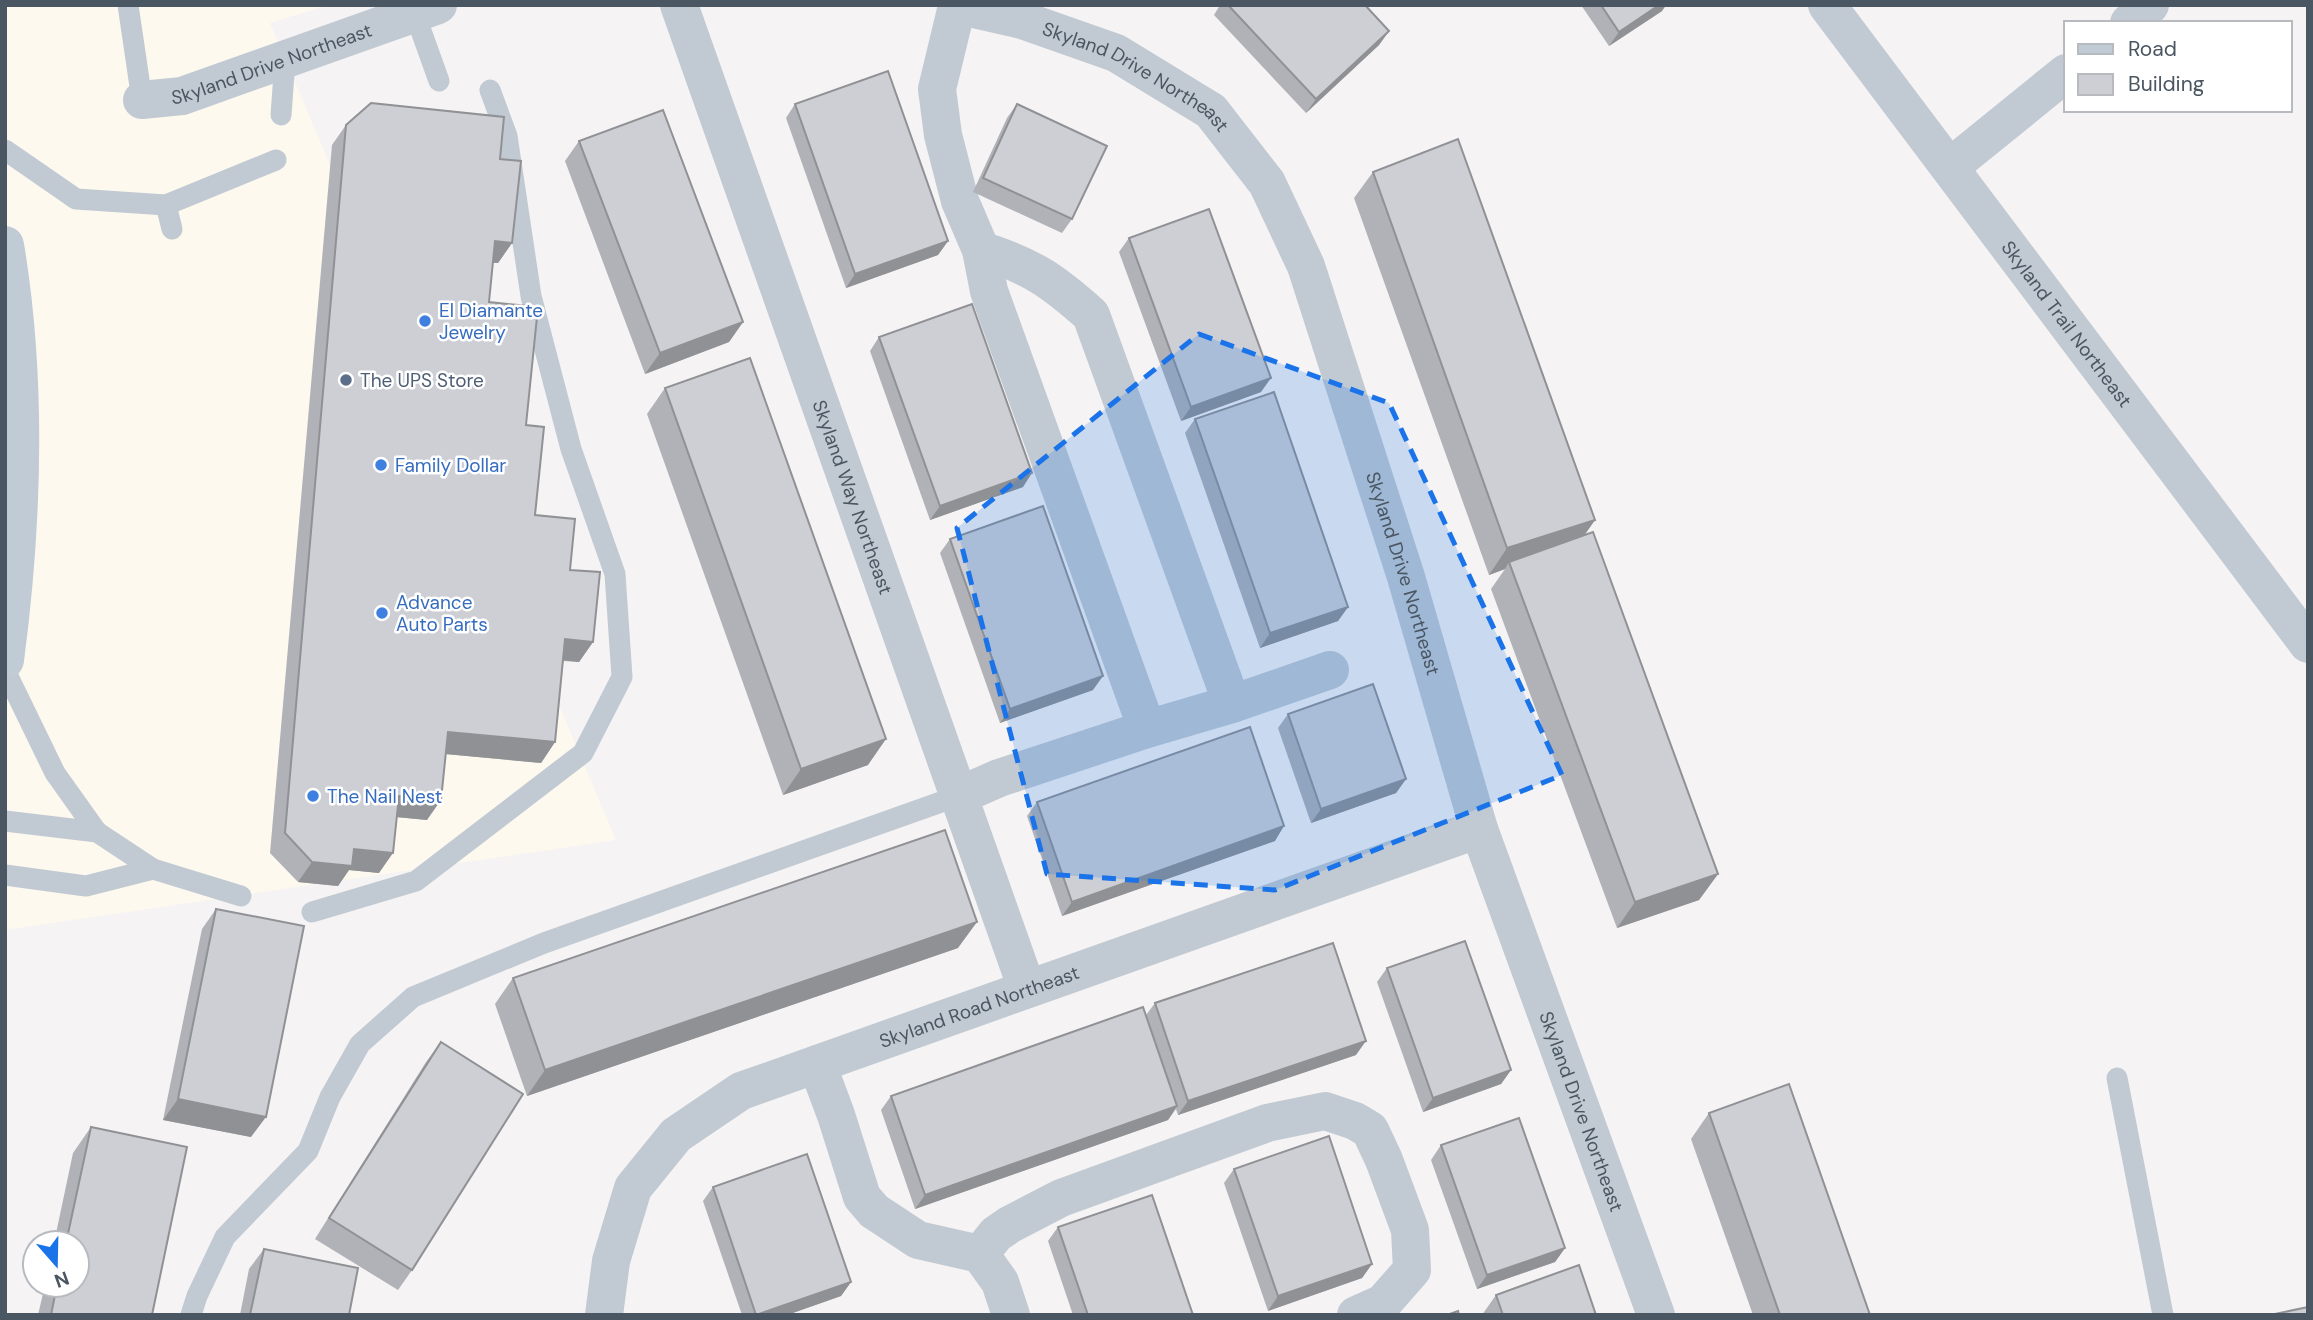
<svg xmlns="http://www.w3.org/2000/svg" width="2313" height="1320" font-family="'DM Sans',sans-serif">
<rect width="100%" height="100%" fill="#f5f3f3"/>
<path fill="#fdf9ef" d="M5,5H329L270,23L616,840L5,930Z"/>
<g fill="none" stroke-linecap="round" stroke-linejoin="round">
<g stroke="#c1cad2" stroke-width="21">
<path d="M128,5L142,100"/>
<path d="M415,14L439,81"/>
<path d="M281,115L285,60"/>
<path d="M5,150L76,199L166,205L276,160"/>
<path d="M166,205L172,229"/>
<path d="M5,670L55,773L97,832"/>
<path d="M5,821L97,832L153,869L86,886L5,875"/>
<path d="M153,869L241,896"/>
<path d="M312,912L416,881L583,753L622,677L615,574L571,449L531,296L507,136L490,90"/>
<path d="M2117,1078L2163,1315"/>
<path d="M191,1315L197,1296L225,1237L308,1151L330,1097L360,1044L413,997L544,943L958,796"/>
</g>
<g stroke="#c1cad2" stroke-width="38">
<path id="s1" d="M679,5L1027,989"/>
<path id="s2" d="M956,5L1022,20L1116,53L1211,111L1267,183L1306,266L1406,577L1479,829L1656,1315"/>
<path id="s3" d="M1827,5L2308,644"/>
<path d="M957,6L937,89L943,135L960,201L981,250L989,291L1147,729"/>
<path d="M2129,23L2150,5"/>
<path id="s4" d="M142,100L182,96L438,5"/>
<path d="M1950,167L2066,73"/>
<path d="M981,250C1031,266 1052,280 1091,315L1232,704"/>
<path d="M958,796L999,778L1147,729L1232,704L1330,670"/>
<path d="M817,1064L836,1115L862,1197L874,1211L918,1240L980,1254L1000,1282L1011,1315"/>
<path d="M980,1254L996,1234L1009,1225L1061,1198L1267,1123L1325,1111L1355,1121L1370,1130L1384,1160L1410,1230L1412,1270L1383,1303L1356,1315"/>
<path id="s5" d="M604,1315L611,1261L633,1188L676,1135L741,1091L1479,829"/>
</g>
<path stroke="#c1cbd6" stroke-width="38" d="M5,245C28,383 23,523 5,660"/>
</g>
<g fill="#b0b2b7">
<path d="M1220,5H1365L1389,31L1379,45L1306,113L1214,15Z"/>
<path d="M1581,5H1666L1662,11L1609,46Z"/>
<path d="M795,104L948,241L938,255L846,288L786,118Z"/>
<path d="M1017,104L1072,219L1062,233L973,192L1007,118Z"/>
<path d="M346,125L500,159L512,243L498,263H493L489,302L526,425L535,515L570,570L593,642L579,662L563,661L555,742L541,763L446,754L427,820L397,817L379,873L349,870L338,886L298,882L270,853L332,145Z"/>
<path d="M579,141L743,322L729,342L645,374L565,161Z"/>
<path d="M1373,172L1595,520L1584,535L1718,874L1699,900L1617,928L1491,589L1505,569L1489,575L1354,198Z"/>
<path d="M1129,238L1261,392L1181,421L1119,252Z"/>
<path d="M879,337L1023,487L930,520L870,351Z"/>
<path d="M665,388L868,765L783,795L647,414Z"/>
<path d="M1195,419L1348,607L1338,621L1260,648L1185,433Z"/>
<path d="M950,539L1093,690L1000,723L940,553Z"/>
<path d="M1288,714L1406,779L1396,793L1311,823L1278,728Z"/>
<path d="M1037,802L1275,841L1062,916L1027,816Z"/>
<path d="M216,909L251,1137L163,1120L202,929Z"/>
<path d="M958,948L527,1096L495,1004L513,978Z"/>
<path d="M1387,968L1511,1070L1501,1084L1423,1112L1377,982Z"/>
<path d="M1155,1003L1356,1055L1178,1115L1176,1109L1168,1120L915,1209L881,1110L891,1096L1146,1015Z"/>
<path d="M441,1042L412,1270L398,1290L315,1239L426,1062Z"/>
<path d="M1709,1113L1870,1315H1753L1691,1139Z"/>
<path d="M91,1127L152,1315H38L45,1285H77V1243H54L73,1153Z"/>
<path d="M1441,1145L1565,1248L1555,1262L1477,1289L1431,1160Z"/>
<path d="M1234,1169L1372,1264L1362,1278L1268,1311L1224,1183Z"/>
<path d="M713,1187L851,1282L841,1296L787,1315H742L703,1201Z"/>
<path d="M1058,1227L1193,1315H1073L1048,1241Z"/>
<path d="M264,1249L349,1315H240L249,1269Z"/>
<path d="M1496,1295L1596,1315H1482Z"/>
</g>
<g fill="#909195">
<path d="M1659,5H1666L1662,11L1609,46L1619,32Z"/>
<path d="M1389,31L1379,45L1306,113L1316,99Z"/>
<path d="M495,241L512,243L498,263L481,261Z"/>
<path d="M948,241L938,255L846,288L855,274Z"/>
<path d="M743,322L729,342L645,374L660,353Z"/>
<path d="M1271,378L1261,392L1181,421L1191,407Z"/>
<path d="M1032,473L1023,487L930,520L940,506Z"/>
<path d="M1595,520L1577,546L1509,562L1505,569L1489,575L1507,548Z"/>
<path d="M1348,607L1338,621L1260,648L1270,633Z"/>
<path d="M565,639L593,642L579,662L551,659Z"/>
<path d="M1103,676L1093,690L1000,723L1010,709Z"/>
<path d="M448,732L555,742L541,763L434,753Z"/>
<path d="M886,739L868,765L783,795L801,769Z"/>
<path d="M1406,779L1396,793L1311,823L1321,809Z"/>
<path d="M399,796L441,800L427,820L385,816Z"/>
<path d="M1284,826L1275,841L1062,916L1072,902Z"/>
<path d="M354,849L393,853L379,873L349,870L338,886L298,882L312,862Z"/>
<path d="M1718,874L1699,900L1617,928L1635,902Z"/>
<path d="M977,922L958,948L527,1096L545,1070Z"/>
<path d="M1366,1041L1356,1055L1178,1115L1188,1101Z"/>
<path d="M1511,1070L1501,1084L1423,1112L1433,1098Z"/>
<path d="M178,1099L266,1117L251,1137L163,1120Z"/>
<path d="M1177,1106L1168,1120L915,1209L925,1195Z"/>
<path d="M1565,1248L1555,1262L1477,1289L1487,1275Z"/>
<path d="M1372,1264L1362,1278L1268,1311L1278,1296Z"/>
<path d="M851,1282L841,1296L787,1315H756Z"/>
</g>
<g fill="#cdcfd5" stroke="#909195" stroke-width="2">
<path d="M1228,5H1365L1389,31L1316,99Z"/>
<path d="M1601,5H1659L1619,32Z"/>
<path d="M888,71L948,241L855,274L795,104Z"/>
<path d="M371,103L504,117L500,159L521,161L512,243L495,241L489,302L538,307L526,425L544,427L535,515L575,519L570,570L600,572L593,642L565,639L555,742L448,732L441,800L399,796L393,853L354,849L352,866L312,862L285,833L346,125Z"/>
<path d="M1017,104L1107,146L1072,219L983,178Z"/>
<path d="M663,110L743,322L660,353L579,141Z"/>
<path d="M1458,139L1595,520L1507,548L1373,172Z"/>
<path d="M1209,209L1271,378L1191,407L1129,238Z"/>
<path d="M972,304L1032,473L940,506L879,337Z"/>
<path d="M750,358L886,739L801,769L665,388Z"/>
<path d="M1274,392L1348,607L1270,633L1195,419Z"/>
<path d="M1043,506L1103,676L1010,709L950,539Z"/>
<path d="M1593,532L1718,874L1635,902L1509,562Z"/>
<path d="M1373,684L1406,779L1321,809L1288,714Z"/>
<path d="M1250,727L1284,826L1072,902L1037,802Z"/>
<path d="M945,830L977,922L545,1070L513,978Z"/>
<path d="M216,909L304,926L266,1117L178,1099Z"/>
<path d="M1465,941L1511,1070L1433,1098L1387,968Z"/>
<path d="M1333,943L1366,1041L1188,1101L1155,1003Z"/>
<path d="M1143,1007L1177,1106L925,1195L891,1096Z"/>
<path d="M441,1042L523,1094L412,1270L329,1218Z"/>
<path d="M1789,1084L1870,1315H1780L1709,1113Z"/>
<path d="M1519,1118L1565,1248L1487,1275L1441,1145Z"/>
<path d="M91,1127L187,1147L152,1315H51L57,1285H77V1243H66Z"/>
<path d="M1329,1136L1372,1264L1278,1296L1234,1169Z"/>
<path d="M807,1154L851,1282L756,1315L713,1187Z"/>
<path d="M1152,1195L1193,1315H1088L1058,1227Z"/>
<path d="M264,1249L358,1268L349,1315H250Z"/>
<path d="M1579,1265L1596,1315H1503L1496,1295Z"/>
<path d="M2308,1307V1315H2270Z"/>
<path d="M1458,1311L1459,1315H1447Z"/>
</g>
<path fill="#1a73e8" fill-opacity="0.2" stroke="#1a73e8" stroke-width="5" stroke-dasharray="14 9" stroke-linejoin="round" d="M1199,334L1389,403L1562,775L1275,890L1047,874L957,528Z"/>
<g fill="#3f7fe0" stroke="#fff" stroke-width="2.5">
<circle cx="425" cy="321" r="7"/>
<circle cx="381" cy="465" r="7"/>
<circle cx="382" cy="613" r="7"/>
<circle cx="313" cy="796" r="7"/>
</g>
<circle fill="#5c6f8a" stroke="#fff" stroke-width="2.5" cx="346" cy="380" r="7"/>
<g text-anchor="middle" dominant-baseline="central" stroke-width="5" stroke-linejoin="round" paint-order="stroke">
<g font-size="19" fill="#4a5661" stroke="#fff">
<text stroke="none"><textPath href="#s4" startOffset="135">Skyland Drive Northeast</textPath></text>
<text stroke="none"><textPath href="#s2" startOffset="196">Skyland Drive Northeast</textPath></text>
<text stroke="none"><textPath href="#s3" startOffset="399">Skyland Trail Northeast</textPath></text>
<text stroke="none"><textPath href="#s1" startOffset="522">Skyland Way Northeast</textPath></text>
<text stroke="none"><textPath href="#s2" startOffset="784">Skyland Drive Northeast</textPath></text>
<text stroke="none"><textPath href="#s5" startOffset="530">Skyland Road Northeast</textPath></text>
<text stroke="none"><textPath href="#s2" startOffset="1351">Skyland Drive Northeast</textPath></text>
</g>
<g font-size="19" fill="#366cbe" stroke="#fff" text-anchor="start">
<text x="439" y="310">El Diamante<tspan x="439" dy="22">Jewelry</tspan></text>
<text x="395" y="465">Family Dollar</text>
<text x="396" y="602">Advance<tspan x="396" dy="22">Auto Parts</tspan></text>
<text x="327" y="796">The Nail Nest</text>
</g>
<g font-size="19" fill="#4e5e75" stroke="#fff" text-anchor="start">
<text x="360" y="380">The UPS Store</text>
</g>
</g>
<rect width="2313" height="1320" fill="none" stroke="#4a5661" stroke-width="14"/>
<rect x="2064" y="21" width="228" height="91" fill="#ffffff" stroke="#b7bbc0" stroke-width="2"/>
<rect x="2078" y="44" width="35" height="10" fill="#c1cbd6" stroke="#b7bbc0" stroke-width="2"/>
<text x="2128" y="56" font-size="21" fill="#4a5661">Road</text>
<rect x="2078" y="74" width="35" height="21" fill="#cdcfd5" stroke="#b7bbc0" stroke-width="2"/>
<text x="2128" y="91" font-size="21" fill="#4a5661">Building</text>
<g transform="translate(56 1264) rotate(160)"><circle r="33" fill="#ffffff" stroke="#b7bbc0" stroke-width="2"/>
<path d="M0-5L12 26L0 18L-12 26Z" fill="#1a73e8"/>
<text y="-10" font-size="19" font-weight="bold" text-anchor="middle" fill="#4a5661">N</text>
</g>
</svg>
